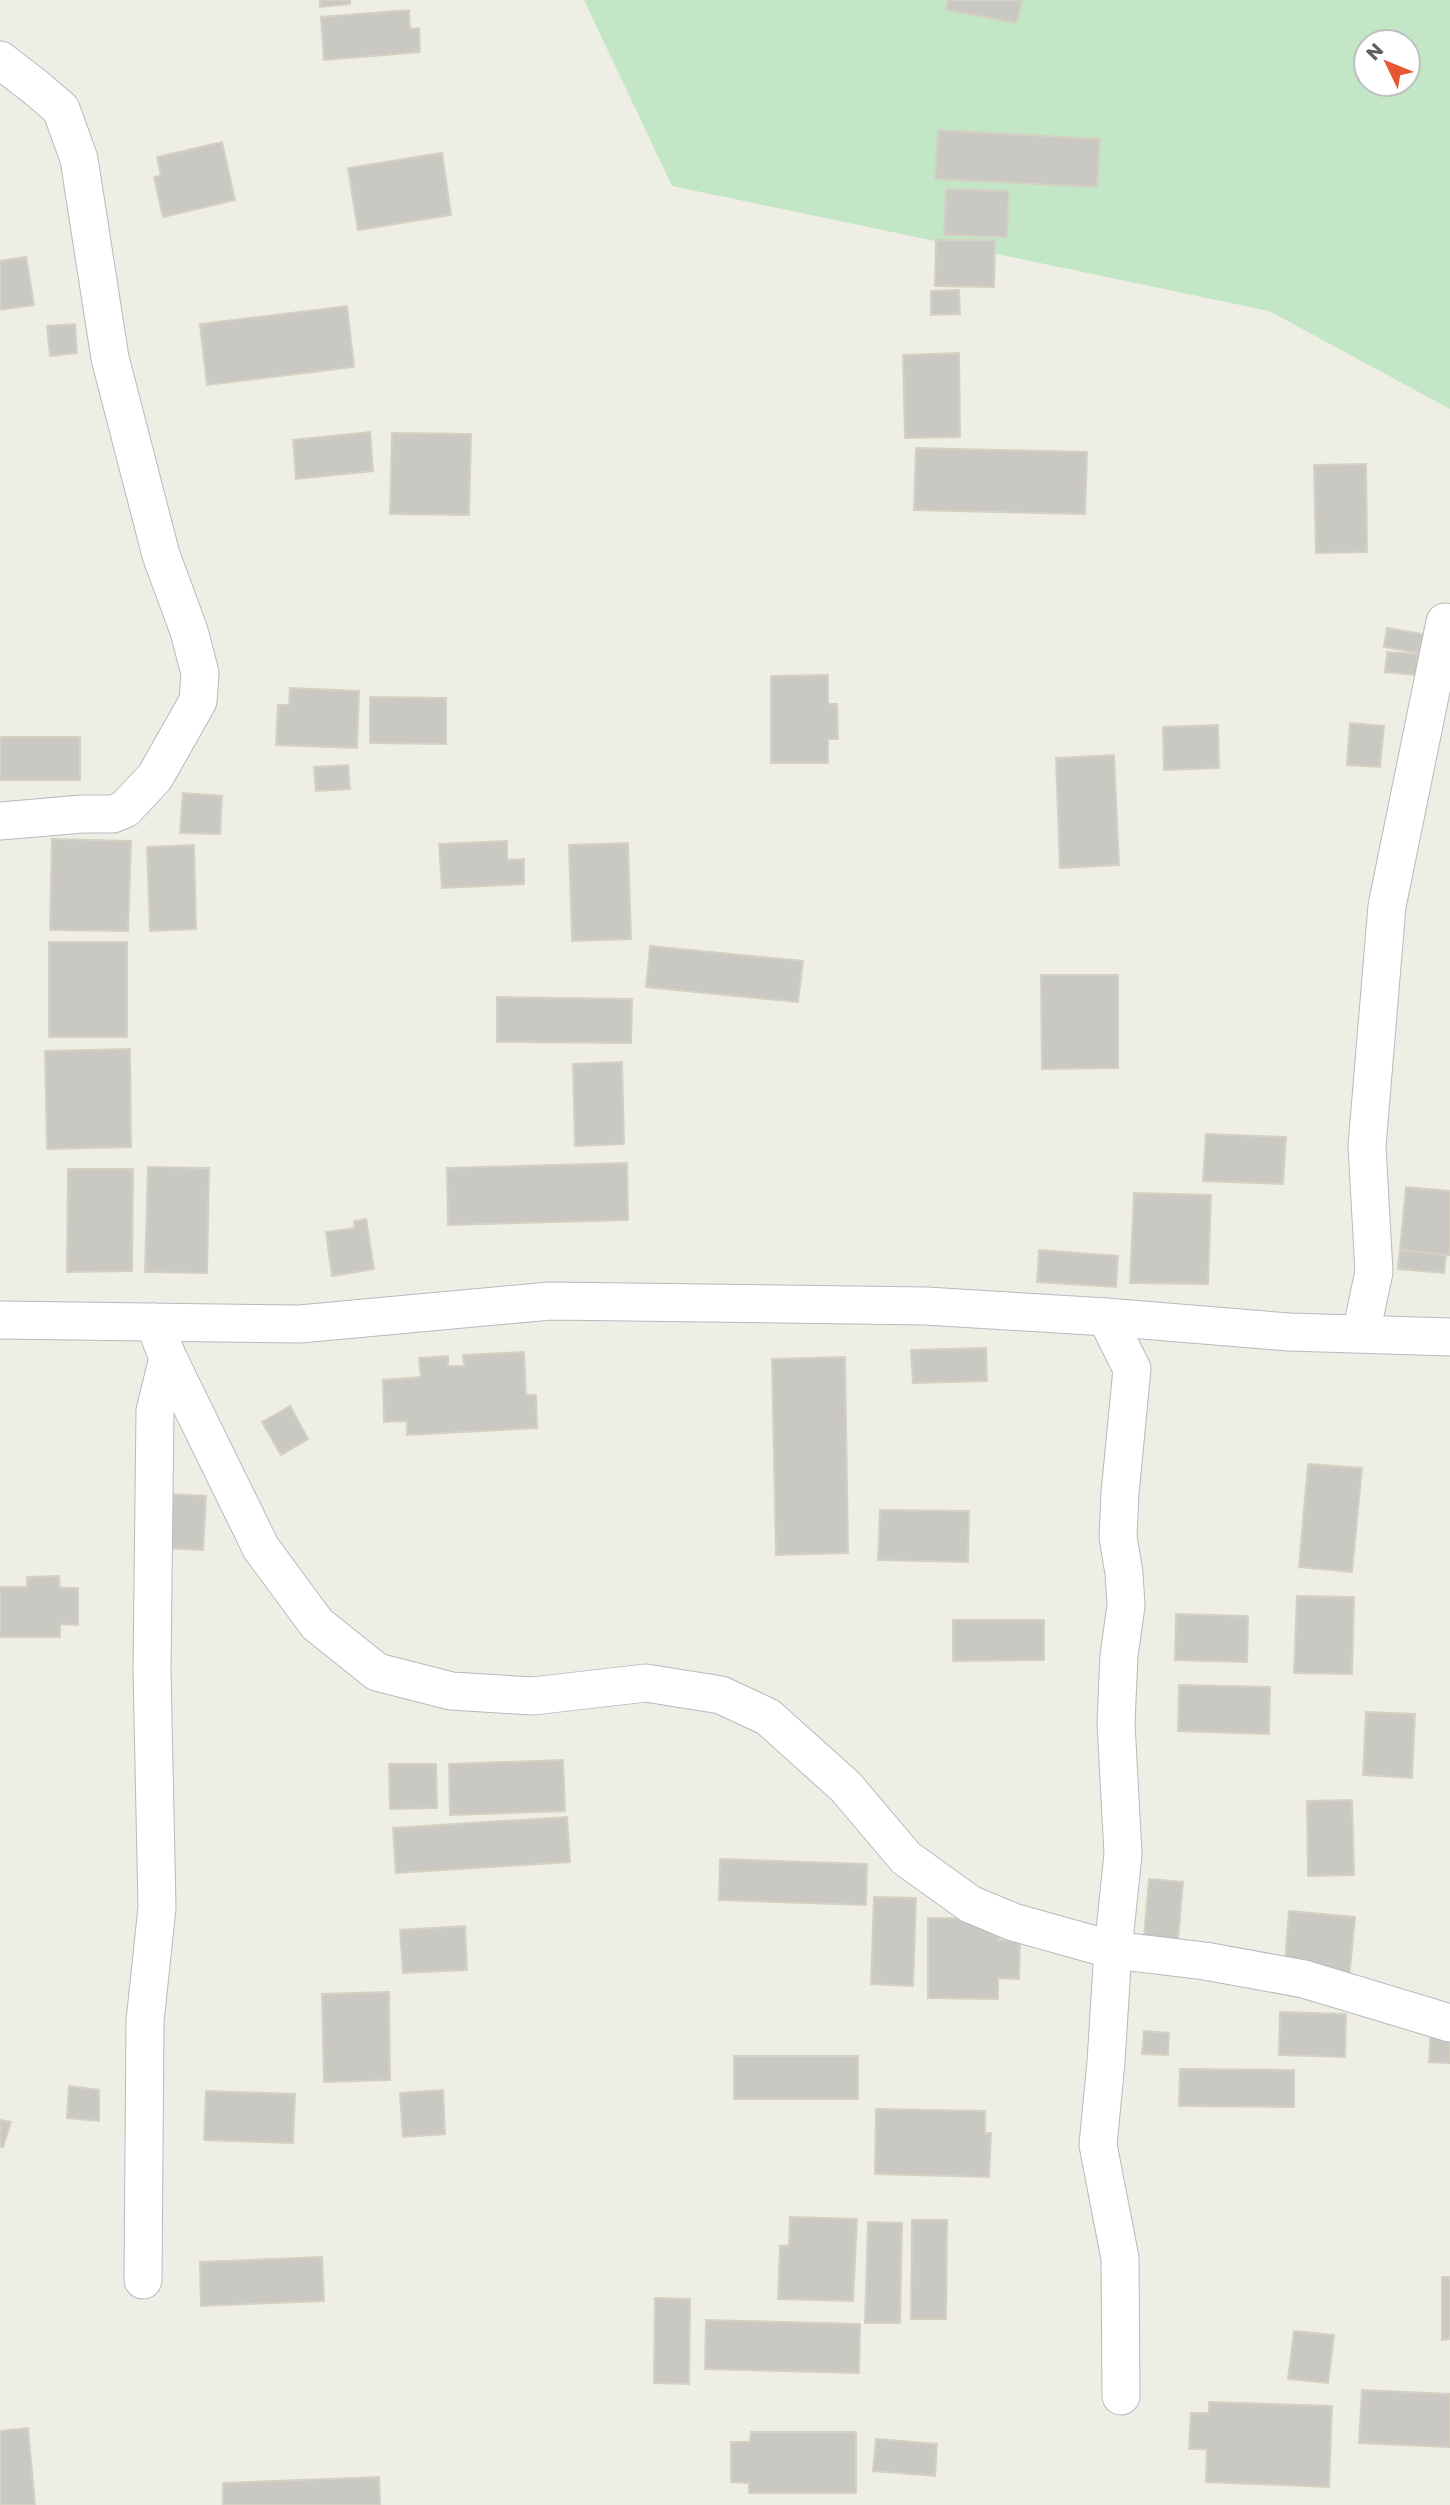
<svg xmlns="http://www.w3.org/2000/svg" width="1450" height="2505" font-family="Poppins,sans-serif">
<rect width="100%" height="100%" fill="#efeee5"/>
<path fill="#c2e6c6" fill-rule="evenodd" d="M584,0H1450V409L1269,311L672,186ZM1366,42H1408V84H1366Z"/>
<g fill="#cac8c2" stroke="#d4d1c3" stroke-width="2">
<path d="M320,0H350V4L320,7Z"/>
<path d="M948,0H1022L1017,23L946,10Z"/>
<path d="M409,10L410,29L419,28L420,52L324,60L321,17Z"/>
<path d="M938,130L1100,139L1097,187L935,179Z"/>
<path d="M222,142L235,200L163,217L154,177L161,176L157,157Z"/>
<path d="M442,153L451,215L358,230L348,168Z"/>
<path d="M946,189L1009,191L1007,237L944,235Z"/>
<path d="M936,240H995L994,287L935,286Z"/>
<path d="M26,257L34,305L0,310V261Z"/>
<path d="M959,290L960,314L931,315V291Z"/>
<path d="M347,306L354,367L207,385L200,324Z"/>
<path d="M75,324L77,353L50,356L47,326Z"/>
<path d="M959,353L960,437L905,438L903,355Z"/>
<path d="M370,432L373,471L296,479L293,440Z"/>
<path d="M392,433L471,434L469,515L390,514Z"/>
<path d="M916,448L1087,452L1085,514L914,510Z"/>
<path d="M1366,464L1367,552L1316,553L1314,465Z"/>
<path d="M1387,628L1423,634L1419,653L1384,647Z"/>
<path d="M1387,652L1418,654L1416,675L1385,672Z"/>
<path d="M828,675V704H837L838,739H828V763H771V676Z"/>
<path d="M290,688L359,691L357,748L276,745L278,705H289Z"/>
<path d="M370,697L446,698V744L370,743Z"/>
<path d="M1350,723L1384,726L1380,767L1347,765Z"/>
<path d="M1218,725L1219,768L1164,770L1163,727Z"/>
<rect x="0" y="737" width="80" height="43"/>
<path d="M1114,755L1119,865L1060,868L1056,758Z"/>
<path d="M348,765L350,789L316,791L314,767Z"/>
<path d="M183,793L222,796L220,834L180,833Z"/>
<path d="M52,839L131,841L128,931L50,930Z"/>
<path d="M507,841V860L524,859V884L442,888L439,844Z"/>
<path d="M628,843L631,939L572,941L569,845Z"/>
<path d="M194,845L196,929L150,931L147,847Z"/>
<rect x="49" y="942" width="78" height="95"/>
<path d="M650,946L803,961L798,1002L646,987Z"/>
<path d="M1041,975H1118V1068L1042,1069Z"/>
<path d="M497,997L632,999L631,1043L497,1042Z"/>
<path d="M130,1049L131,1147L47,1149L45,1051Z"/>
<path d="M622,1062L624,1144L575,1146L573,1064Z"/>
<path d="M1206,1134L1286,1137L1283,1184L1203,1181Z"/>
<path d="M627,1163L628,1220L448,1225L447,1168Z"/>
<path d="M148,1167L209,1168L207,1273L145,1272Z"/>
<path d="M68,1169H133L132,1271L67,1272Z"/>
<path d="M1406,1187L1450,1191V1255L1400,1250Z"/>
<path d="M1134,1193L1211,1195L1208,1284L1130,1283Z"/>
<path d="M366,1219L374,1269L332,1276L326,1232L355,1228L354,1221Z"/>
<path d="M1039,1250L1118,1256L1116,1287L1037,1282Z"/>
<path d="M1400,1250L1446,1255L1444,1273L1398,1269Z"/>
<path d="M986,1348L987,1381L913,1383L911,1350Z"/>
<path d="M524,1352L526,1395H536L537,1428L407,1435V1421L384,1422L383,1380L421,1377L419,1358L448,1356V1366H464L463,1355Z"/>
<path d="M845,1357L848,1553L776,1555L772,1359Z"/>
<path d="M290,1406L308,1439L281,1455L262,1422Z"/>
<path d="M1308,1464L1362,1468L1352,1572L1299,1567Z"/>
<path d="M168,1494L206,1496L203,1550L165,1548Z"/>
<path d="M880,1510L969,1511L968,1562L878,1560Z"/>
<path d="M59,1576L60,1588H78V1625L60,1624V1637H0V1587H27V1577Z"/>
<path d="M1297,1596L1354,1597L1352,1674L1294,1673Z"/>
<path d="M1176,1614L1248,1616L1247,1662L1175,1660Z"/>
<path d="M953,1620H1044V1660L953,1661Z"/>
<path d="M1179,1685L1270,1687L1269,1734L1178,1731Z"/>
<path d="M1366,1712L1415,1714L1412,1778L1363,1775Z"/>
<path d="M563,1760L565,1811L450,1815L449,1764Z"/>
<path d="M389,1764H436L437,1808L390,1809Z"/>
<path d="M1352,1800L1354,1875L1308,1876L1307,1801Z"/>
<path d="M567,1817L570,1862L396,1873L393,1828Z"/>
<path d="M720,1859L867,1864L866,1905L719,1900Z"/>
<path d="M1149,1879L1183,1882L1177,1951L1143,1948Z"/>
<path d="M874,1897L916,1898L913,1986L871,1984Z"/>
<path d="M1289,1911L1355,1917L1349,1979L1284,1973Z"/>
<path d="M928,1918L999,1919V1940L1020,1941L1019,1979L998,1978V1999L928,1998Z"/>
<path d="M465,1926L467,1970L403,1973L400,1930Z"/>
<path d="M389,1992L390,2080L324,2082L322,1994Z"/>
<path d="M1280,2012L1346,2014L1345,2057L1279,2055Z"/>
<path d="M1431,2028L1450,2029V2063L1429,2062Z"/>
<path d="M1144,2031L1169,2033L1168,2055L1142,2054Z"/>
<rect x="734" y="2056" width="124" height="43"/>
<path d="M1180,2069L1294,2070V2107L1179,2106Z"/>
<path d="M69,2086L99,2090V2121L67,2118Z"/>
<path d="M443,2090L445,2134L403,2137L400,2093Z"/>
<path d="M206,2091L295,2094L293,2143L204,2140Z"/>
<path d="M876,2109L985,2111V2133H991L989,2177L875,2174Z"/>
<path d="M0,2120L11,2122L3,2147H0Z"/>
<path d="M790,2217L857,2219L853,2301L778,2299L780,2246L789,2245Z"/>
<path d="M912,2220H947L946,2319H911Z"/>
<path d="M868,2222L902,2223L900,2323H865Z"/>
<path d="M322,2257L324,2301L201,2306L200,2262Z"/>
<path d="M1442,2277H1450V2339L1442,2340Z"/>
<path d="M655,2298L690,2299L689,2384L654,2383Z"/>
<path d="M706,2320L860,2324L859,2373L705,2369Z"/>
<path d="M1294,2331L1334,2335L1328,2383L1288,2379Z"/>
<path d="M1362,2390L1450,2394V2447L1359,2443Z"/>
<path d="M1209,2402L1332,2406L1329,2487L1206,2482L1207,2449H1189L1191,2413H1209Z"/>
<path d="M28,2428L35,2505H0V2431Z"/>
<path d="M751,2432H856V2493H749V2483L731,2482V2442H750Z"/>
<path d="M876,2439L937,2444L935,2476L873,2471Z"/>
<path d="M379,2477L380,2505H223V2483Z"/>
</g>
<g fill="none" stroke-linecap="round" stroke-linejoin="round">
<g stroke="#b7b9bf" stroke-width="39">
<g id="minor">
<path d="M0,60L34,86L61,109L79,159L110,358L161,555L189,631L200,673L198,701L155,777L125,809L113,814H82L0,821"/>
<path d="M1106,1317L1132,1369L1120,1493L1118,1537L1124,1573L1126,1606L1119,1655L1116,1723L1123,1854L1113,1950L1106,2062L1098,2145L1120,2258L1121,2396"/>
<path d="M0,1320L300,1324L550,1301L926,1306L1106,1317L1289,1332L1450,1337"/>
<path d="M154,1322L168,1358L261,1548L317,1624L377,1672L451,1691L533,1696L646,1683L721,1695L768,1717L846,1787L906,1858L970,1904L1013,1922L1113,1950L1205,1961L1304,1979L1450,2023"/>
<path d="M1361,1333L1374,1272L1367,1146L1387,906L1445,622"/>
<path d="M143,2280L145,2021L157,1908L152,1670L155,1411L168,1358"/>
</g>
</g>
<use href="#minor" stroke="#fff" stroke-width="37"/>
</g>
<g transform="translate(1387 63) rotate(313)"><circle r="33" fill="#ffffff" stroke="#bebfc1" stroke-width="2"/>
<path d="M0-5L12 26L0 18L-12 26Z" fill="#e85632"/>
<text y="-10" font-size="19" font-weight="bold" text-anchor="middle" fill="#5d5f65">N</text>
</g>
</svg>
